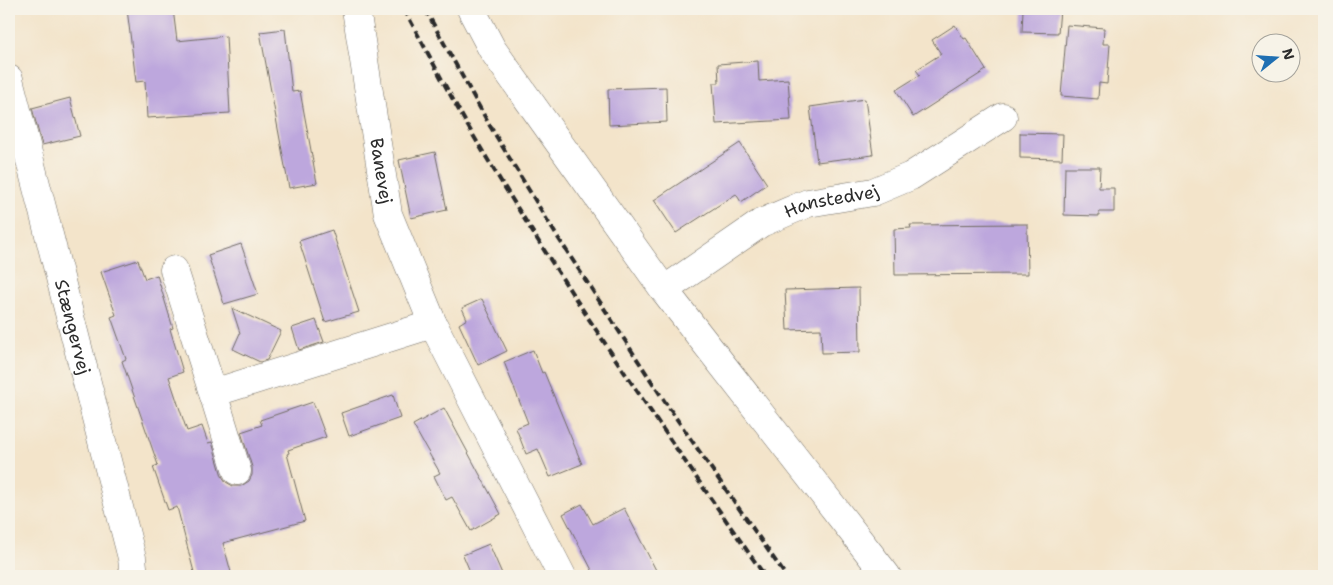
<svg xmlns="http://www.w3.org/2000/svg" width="1333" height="585" font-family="'Shantell Sans',sans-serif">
<rect width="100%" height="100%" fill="#f7f3e8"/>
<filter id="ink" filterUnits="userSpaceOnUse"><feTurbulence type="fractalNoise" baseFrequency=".02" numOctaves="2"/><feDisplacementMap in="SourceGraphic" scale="10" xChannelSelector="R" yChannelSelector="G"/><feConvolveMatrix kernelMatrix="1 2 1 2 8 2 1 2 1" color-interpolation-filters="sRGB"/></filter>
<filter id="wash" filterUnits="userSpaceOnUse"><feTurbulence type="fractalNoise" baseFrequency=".0096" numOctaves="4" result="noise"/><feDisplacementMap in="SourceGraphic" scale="20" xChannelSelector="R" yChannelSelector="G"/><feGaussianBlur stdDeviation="1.12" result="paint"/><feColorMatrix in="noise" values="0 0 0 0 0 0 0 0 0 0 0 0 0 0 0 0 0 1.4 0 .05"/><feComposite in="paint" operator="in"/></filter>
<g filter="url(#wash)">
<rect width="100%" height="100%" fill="#f3e4ca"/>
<g id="blocks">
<g fill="#bda7dd">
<path d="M127,9H173L177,41L226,36L230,113L147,118L145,81L136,82Z"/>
<path d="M1023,9H1060L1058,33L1022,32Z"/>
<path d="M955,25L964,39L966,38L986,70L913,117L896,90L920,75L916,70L941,54L932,40Z"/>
<path d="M1067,25L1104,28L1103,44H1110L1107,84L1099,83L1098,99L1061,96Z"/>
<path d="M285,29L292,92L300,91L317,183L289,188L260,32Z"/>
<path d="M758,61L759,81L788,79L791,120L716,124L713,83H719L718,64Z"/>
<path d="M666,87L667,122L609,125L608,89Z"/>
<path d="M70,98L80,136L42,145L32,108Z"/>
<path d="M865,99L873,155L817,162L810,107Z"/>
<path d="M1020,133L1063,134L1062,159L1020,158Z"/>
<path d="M740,143L767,184L741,202L736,194L676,233L654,200Z"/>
<path d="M435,152L447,210L411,218L399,160Z"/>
<path d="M1065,167H1100L1099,188H1114V212H1099V216L1064,215Z"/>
<path d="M1027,224L1028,274L895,275L894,229L911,228L910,225Z"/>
<path d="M332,230L359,312L325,322L299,241Z"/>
<path d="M241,244L258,294L224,304L208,255Z"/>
<path d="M138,260L145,279L157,275L173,328L170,329L183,372L169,377L187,431L202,426L208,443L212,442L222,476L226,482L233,486H241L249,481L252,475V467L241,432L262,425L260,420L313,402L326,437L288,450L289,453L287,454L305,521L223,543L232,576H195L177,507L168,510L153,467L158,465L122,361L126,359L111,317L116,315L101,272Z"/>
<path d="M859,288L860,352L822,353L821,329L787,330L785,290Z"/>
<path d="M482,299L507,351L478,365L459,324L467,319L462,308Z"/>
<path d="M232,308L281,331L267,360L260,362L233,349L240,333Z"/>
<path d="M316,320L324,342L299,350L292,328Z"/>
<path d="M533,350L542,373L544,372L582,464L550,477L538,449L526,454L516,428L528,423L504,362Z"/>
<path d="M393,395L400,418L349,436L341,413Z"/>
<path d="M444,408L501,514L471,531L452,497L446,500L434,476L440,473L413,425Z"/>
<path d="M582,504L593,524L624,508L659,576H595L563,514Z"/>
<path d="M489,544L503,576H472L463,555Z"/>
</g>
</g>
</g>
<g filter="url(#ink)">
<use href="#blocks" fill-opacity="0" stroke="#716c63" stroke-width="1"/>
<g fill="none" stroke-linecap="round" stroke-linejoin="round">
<g stroke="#716c63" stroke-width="29">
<g id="minor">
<path id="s1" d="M356,9L388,214L433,324L562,576"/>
<path d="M471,9L492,49L664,290L887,576"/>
<path id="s2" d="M9,79L132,558L134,576"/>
<path d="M174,270L213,393"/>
<path id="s3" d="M664,290L761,223L808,203L873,192L911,176L1003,117"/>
<path d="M237,471L213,393L433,324"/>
</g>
</g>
<use href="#minor" stroke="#fff" stroke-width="28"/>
<g stroke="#2b2b2b" stroke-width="4" stroke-dasharray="8 4" stroke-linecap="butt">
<path d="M404,9C427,51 449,94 473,135C563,286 664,432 765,576"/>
<path d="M425,9L490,126L555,233L667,405L786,576"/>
</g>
</g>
</g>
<g text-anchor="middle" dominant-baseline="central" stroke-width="4.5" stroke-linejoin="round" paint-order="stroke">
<g font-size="18" fill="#2b2b2b" stroke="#f7f3e8">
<text stroke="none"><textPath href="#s1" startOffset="164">Banevej</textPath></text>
<text stroke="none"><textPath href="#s3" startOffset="192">Hanstedvej</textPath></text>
<text stroke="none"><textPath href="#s2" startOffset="256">Stængervej</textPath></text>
</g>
</g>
<rect width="1333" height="585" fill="none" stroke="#f7f3e8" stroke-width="30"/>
<g transform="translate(1276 58) rotate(73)"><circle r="24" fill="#f7f3e8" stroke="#a5a39c"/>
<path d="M0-4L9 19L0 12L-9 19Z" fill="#1f6fb2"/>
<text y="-8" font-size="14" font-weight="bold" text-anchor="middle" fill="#2b2b2b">N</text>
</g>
</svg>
